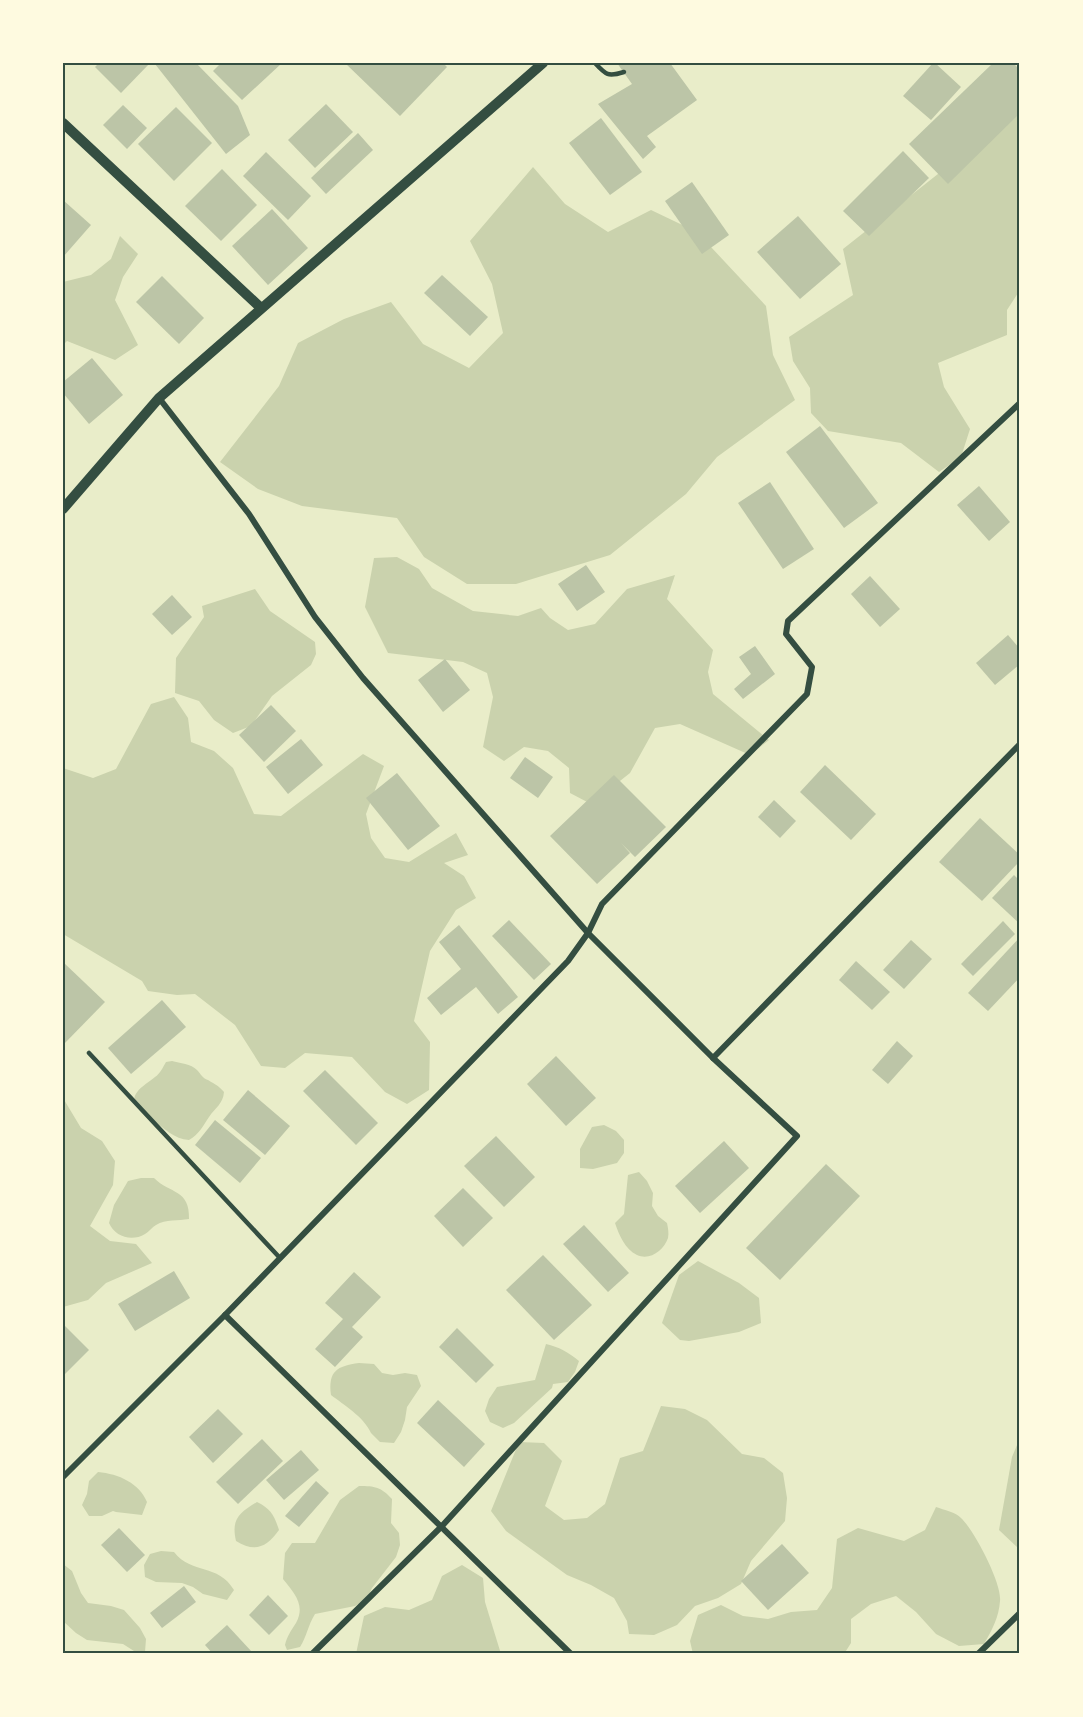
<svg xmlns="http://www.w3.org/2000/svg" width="1083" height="1717" font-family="'Varela Round',sans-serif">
<rect width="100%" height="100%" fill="#e9edc9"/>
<g fill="#cad2ad">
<path d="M1019,110L1020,290L1007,310V335L938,363L944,387L970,429L961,457L939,472L901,443L828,431L811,413L810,388L793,361L789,337L853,295L843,249Z"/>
<path d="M533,167L565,204L608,232L651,210L697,232L766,306L773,355L795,400L717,457L686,494L610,555L516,584H467L424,557L397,518L302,506L258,489L220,462L279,386L298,343L344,319L391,302L423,344L469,368L503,333L492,284L470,241Z"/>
<path d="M120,236L138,254L123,277L115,300L138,345L115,360L67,341L63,345V282L91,275L111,259Z"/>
<path d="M397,557L419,569L432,588L473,611L518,616L541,608L550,618L568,630L595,624L627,589L675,575L667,599L713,650L708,672L713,694L769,740L750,755L680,724L655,728L630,773L591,804L570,793L569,768L548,751L524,747L504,761L483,747L493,697L487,673L463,662L388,653L365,607L374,558Z"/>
<path d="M255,589L270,611L315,642L316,654L311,665L272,696L251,726L233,733L214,720L199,701L175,693L176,658L204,617L202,606Z"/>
<path d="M174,697L188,718L191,742L214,751L233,768L254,814L281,816L363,754L384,766L366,814L371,838L385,858L409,862L456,833L468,855L444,863L464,876L476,898L456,910L430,951L414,1021L430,1042L429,1090L407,1104L385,1092L352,1057L305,1053L285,1068L261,1066L235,1025L195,994L177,995L148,991L142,981L63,934V768L93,778L116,769L151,704Z"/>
<path d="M172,1061C180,1063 191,1064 197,1070C201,1074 202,1078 208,1080C216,1085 218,1085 224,1092C223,1104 215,1108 209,1117C203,1126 199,1134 189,1140C174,1139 165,1129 153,1120C150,1117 145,1115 142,1112C123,1096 144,1086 155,1077C160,1074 163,1067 166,1062Z"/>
<path d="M63,1098L81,1128L102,1141L115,1161L113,1185L90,1226L110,1241L136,1244L152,1263L106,1283L88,1300L63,1307Z"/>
<path d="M604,1125L616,1131L624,1140V1153L617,1163L593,1169L580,1168V1149L592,1127Z"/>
<path d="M639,1172L647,1181L653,1193L652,1206L658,1216L667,1223C668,1228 669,1233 668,1238C664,1250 650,1261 637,1255C625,1249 619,1235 615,1223L624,1214L628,1175Z"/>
<path d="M141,1178H154C170,1194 190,1189 189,1219C178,1221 166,1219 156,1225C152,1227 149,1232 145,1234C132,1242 115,1237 109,1223L114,1205L128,1181Z"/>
<path d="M698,1261L739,1283L759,1298L761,1323L739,1332L689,1341L680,1340L662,1323L679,1275Z"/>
<path d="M546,1344C559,1347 568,1352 579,1361L575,1372L568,1382L553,1384L552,1388L514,1423L503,1428L490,1422L485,1411L489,1399L497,1387L535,1380Z"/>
<path d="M359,1363L374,1364L382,1373L393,1375L405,1373L417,1375L421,1386L407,1407L405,1420L401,1432L394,1443L380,1442L371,1433C364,1417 344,1405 331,1395C328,1371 337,1366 359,1363Z"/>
<path d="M661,1406L685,1409L707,1420L742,1454L764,1458L783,1473L787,1498L785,1521L751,1561L741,1584L718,1598L695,1606L677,1625L654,1635L629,1634L627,1621L614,1598L591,1585L567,1575L506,1531L491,1511L519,1442L544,1443L562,1461L545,1506L564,1520L587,1518L605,1504L620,1458L643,1451Z"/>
<path d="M1020,1438V1550L999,1530L1012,1457Z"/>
<path d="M98,1472C119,1474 139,1483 147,1502L142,1515L116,1512L113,1511L102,1516H89L82,1505L87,1494L89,1481Z"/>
<path d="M359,1486C375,1486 381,1487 392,1499L391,1523L399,1533L400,1545L396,1557L372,1588L367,1599L355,1606L315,1614C308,1625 307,1636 300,1647L287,1650L285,1645C287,1636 291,1631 296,1623C306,1605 294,1593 283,1579L285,1553L292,1543H315L340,1500Z"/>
<path d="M257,1502C271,1509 274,1515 279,1530C267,1547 255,1553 236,1541C231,1519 239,1513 257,1502Z"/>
<path d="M936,1507C944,1510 956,1512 961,1518C974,1530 1002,1583 1000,1601C999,1617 992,1630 984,1644L959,1646L936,1634L916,1612L896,1596L871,1604L851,1619V1643L844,1654H693L690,1641L698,1615L721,1605L743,1616L768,1619L791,1612L817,1610L832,1588L837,1539L858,1528L904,1541L925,1530Z"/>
<path d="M161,1551L174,1552C192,1575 218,1563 234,1590L227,1600L203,1594L193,1587L182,1583L156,1582L145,1577L144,1565L150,1554Z"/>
<path d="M63,1564L72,1571L81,1593L88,1603L111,1606L124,1610L140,1628L146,1639L145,1652L134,1651L123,1644L87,1640L76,1633L63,1621Z"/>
<path d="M462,1565L483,1578L485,1602L501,1654H356L364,1616L385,1607L409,1610L432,1600L442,1576Z"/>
</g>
<g fill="#bcc5a7">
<path d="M99,63H150L121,93L95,67Z"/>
<path d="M156,63H196L238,106L250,135L226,154L155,64Z"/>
<path d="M221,63H282L242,100L213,71Z"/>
<path d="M345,63H443L447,67L400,116Z"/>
<path d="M617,63H670L697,100L647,136L656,147L643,159L598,104L632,84Z"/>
<path d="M933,63H935L961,87L931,120L903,96Z"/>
<path d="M993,63H1013L1020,70V113L948,184L909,144Z"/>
<path d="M326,104L353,132L315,168L288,140Z"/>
<path d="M123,105L147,128L127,149L103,125Z"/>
<path d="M176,107L212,143L174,181L138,144Z"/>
<path d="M601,118L642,172L610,195L569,143Z"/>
<path d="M358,133L373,150L326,194L311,178Z"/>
<path d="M903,151L929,178L869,236L843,211Z"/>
<path d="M266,152L311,196L288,220L243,176Z"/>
<path d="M222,169L257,205L221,241L185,206Z"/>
<path d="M692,182L729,235L702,254L665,201Z"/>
<path d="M63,200L91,225L63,257Z"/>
<path d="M272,209L308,248L268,285L232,246Z"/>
<path d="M798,216L841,264L800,299L757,252Z"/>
<path d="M442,275L488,317L470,336L424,293Z"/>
<path d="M162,276L204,318L179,344L136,302Z"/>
<path d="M92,358L123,395L89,424L63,393V382Z"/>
<path d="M820,426L878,503L844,528L786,452Z"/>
<path d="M770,482L814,549L783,569L738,503Z"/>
<path d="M979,486L1010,522L989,541L957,505Z"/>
<path d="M586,565L605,592L577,611L558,584Z"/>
<path d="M870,576L900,609L880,627L851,594Z"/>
<path d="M172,595L192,617L172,635L152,614Z"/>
<path d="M1008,635L1020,649V664L995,685L976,663Z"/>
<path d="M755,646L775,674L743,699L734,689L751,674L739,657Z"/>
<path d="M445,659L470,690L443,712L418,680Z"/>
<path d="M271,705L296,731L264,762L239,735Z"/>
<path d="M301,739L323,765L288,794L266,767Z"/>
<path d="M525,757L553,777L538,798L510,778Z"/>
<path d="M825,765L876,814L851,840L800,792Z"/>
<path d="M397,773L440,826L408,850L366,798Z"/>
<path d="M614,775L666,827L635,857L621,843L630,853L597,884L550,836Z"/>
<path d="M774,800L796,821L780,838L758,817Z"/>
<path d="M980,818L1020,855V861L982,901L939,862Z"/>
<path d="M1014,875L1020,881V924L992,898Z"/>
<path d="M509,920L551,964L534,980L492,936Z"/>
<path d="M1003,921L1015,934L973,976L961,964Z"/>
<path d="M459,925L518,997L498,1014L476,987L441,1015L427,998L461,969L439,942Z"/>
<path d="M1020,937V977L988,1011L968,993Z"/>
<path d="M911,940L932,959L904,989L883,970Z"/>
<path d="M856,961L890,992L872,1010L839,980Z"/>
<path d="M63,962L105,1002L63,1045Z"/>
<path d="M162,1000L186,1027L131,1074L108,1048Z"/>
<path d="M897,1041L913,1056L888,1084L872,1070Z"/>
<path d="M556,1056L596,1098L566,1126L527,1084Z"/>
<path d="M325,1070L378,1123L356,1145L303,1091Z"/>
<path d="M248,1090L290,1126L265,1155L223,1120Z"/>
<path d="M215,1120L261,1158L240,1183L195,1145Z"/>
<path d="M496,1136L535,1177L504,1207L464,1166Z"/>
<path d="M724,1141L749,1168L700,1213L675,1186Z"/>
<path d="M826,1164L860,1196L780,1280L746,1248Z"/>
<path d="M463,1188L493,1218L463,1247L434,1216Z"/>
<path d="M584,1225L629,1273L608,1292L563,1244Z"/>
<path d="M543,1255L592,1305L554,1340L506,1290Z"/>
<path d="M174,1271L190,1298L135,1331L118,1304Z"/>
<path d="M354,1272L381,1297L352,1327L363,1337L335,1367L315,1349L343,1319L325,1303Z"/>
<path d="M63,1324L89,1350L63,1376Z"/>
<path d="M457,1328L494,1365L476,1383L439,1347Z"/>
<path d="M438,1400L485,1444L464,1467L417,1423Z"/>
<path d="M218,1409L243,1434L213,1463L189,1437Z"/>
<path d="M262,1439L283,1461L238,1504L216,1482Z"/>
<path d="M301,1450L319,1470L284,1500L266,1480Z"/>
<path d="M316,1481L329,1493L299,1527L285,1516Z"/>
<path d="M119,1528L145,1555L127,1572L101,1545Z"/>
<path d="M782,1544L809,1573L768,1610L741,1581Z"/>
<path d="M184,1586L196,1602L162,1628L150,1613Z"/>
<path d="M268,1595L288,1616L269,1635L249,1615Z"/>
<path d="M227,1625L252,1652L250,1654H213L205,1645Z"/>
</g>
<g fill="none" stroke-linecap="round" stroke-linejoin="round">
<g stroke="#344e41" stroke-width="4.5">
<path d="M595,63C606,75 608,77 624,72"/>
<path d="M89,1053L280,1258"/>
</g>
<g stroke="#344e41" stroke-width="6">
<path d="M159,398L249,514L315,617L363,678L588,933L713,1058L797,1136L442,1526L312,1654"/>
<path d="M713,1058L1020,744"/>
<path d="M225,1315L571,1654"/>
<path d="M63,1477L225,1315L568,961L588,933L602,904L807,694L812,667L786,634L788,621L1020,403"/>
<path d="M978,1654L1020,1613"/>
</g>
<g stroke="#344e41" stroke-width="10">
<path d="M63,123L261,308"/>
<path d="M63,509L159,398L543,63"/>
</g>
</g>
<rect width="1083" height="1717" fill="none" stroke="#fefae0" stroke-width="129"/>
<rect x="64" y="64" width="954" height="1588" fill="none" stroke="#344e41" stroke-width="2"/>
</svg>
